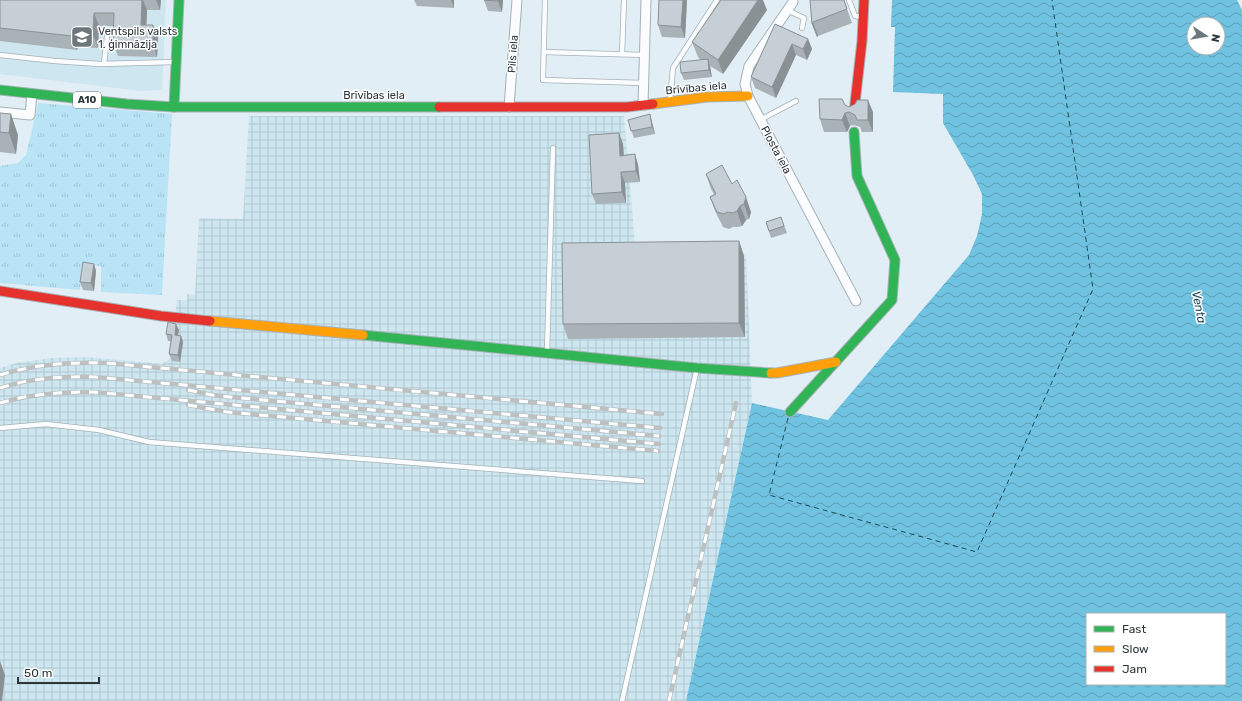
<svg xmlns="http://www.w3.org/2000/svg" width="1242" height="701" font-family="Rubik,sans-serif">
<defs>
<pattern id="industrial-grid" width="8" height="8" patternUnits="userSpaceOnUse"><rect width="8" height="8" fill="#cde6f0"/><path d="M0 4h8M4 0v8" fill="none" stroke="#b0c6cf"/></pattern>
<pattern id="grass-tufts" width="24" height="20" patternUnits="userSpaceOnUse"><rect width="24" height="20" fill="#b8e4f6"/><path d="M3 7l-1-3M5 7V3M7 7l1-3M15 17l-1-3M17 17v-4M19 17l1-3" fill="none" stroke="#9ec4d4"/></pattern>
<pattern id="water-waves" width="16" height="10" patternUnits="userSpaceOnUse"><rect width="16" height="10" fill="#70c3e0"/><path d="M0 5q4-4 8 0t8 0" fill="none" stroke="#5c9fb7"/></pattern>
</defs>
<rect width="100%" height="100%" fill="#e1eef5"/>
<path fill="#cde6f0" d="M0,0H166L162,90L141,91L0,74Z"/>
<path fill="url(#industrial-grid)" d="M249,116H624L636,255H746L752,403L686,701H0V368L17,363L51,358L86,357L162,364L172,357L175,342L168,341L170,329L175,317L177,300L187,301V294L195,295L199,218L243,219Z"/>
<path fill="url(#grass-tufts)" d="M38,103L172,114L162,295L101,292V266L84,265L80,290L0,283V166L18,163L26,155Z"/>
<path fill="url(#water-waves)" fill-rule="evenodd" d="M892,0H1237L1242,10V701H686L752,403L828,420L969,255L977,236L982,214V194L973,175L943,123V94L893,92L895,27H891ZM1194,24H1218V48H1194ZM1087,614H1225V684H1087Z"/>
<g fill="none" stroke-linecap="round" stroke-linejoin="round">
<path stroke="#1c4a5b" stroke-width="1" stroke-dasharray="5 4" stroke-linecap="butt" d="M788,418L769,495L977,552L1093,289L1052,0"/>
<g stroke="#a7b1b6" stroke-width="6">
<g id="lane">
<path d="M545,0L543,80L644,83"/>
<path d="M849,0L855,16L862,17"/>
<path d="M787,10L804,18L802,28"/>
<path d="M544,52L645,55"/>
<path d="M622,54L624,0"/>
<path d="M0,55L55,61L100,64L175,62"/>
<path d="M104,64L107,37"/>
<path d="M670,101L673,68L717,0"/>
<path d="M760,120L796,101"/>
<path d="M547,352L553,148"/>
<path d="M0,428L46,424L99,430L149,442L642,481"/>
<path d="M622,701L697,368"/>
</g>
</g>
<g stroke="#a7b1b6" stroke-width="11">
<g id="street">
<path d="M793,2L749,66L745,84L748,96L856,301"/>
<path d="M643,105L646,0"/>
<path d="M509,107L517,0"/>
<path d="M0,112L30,115L32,94"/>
</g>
</g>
<g stroke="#a7b1b6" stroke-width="11">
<g id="fast">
<path d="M0,90L127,104L174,107L179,0"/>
<path d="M174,107H439"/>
<path d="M363,335L697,368L771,373"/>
<path d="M790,412L892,300L895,260L857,176L854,132"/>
</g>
</g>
<g stroke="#a7b1b6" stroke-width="11">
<g id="slow">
<path d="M653,104L707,97L748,96"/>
<path d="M210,321L363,335"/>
<path d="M771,373H777L836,362"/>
</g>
</g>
<g stroke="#a7b1b6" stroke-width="11">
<g id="jam">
<path d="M439,107H627L653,104"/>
<path d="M854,112L862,41L864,0"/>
<path d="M0,291L161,316L210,321"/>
</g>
</g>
<use href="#lane" stroke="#fafcfe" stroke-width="4.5"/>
<use href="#street" stroke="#fafcfe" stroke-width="9"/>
<use href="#fast" stroke="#30b455" stroke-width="9"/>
<use href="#slow" stroke="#ff9f0a" stroke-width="9"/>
<use href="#jam" stroke="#e5322d" stroke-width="9"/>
<g stroke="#bcc0c1" stroke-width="4.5">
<g id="rail">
<path d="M0,375C35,364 70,362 106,363L662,414"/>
<path d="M0,388C31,378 63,376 95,377L660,428"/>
<path d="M188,390L212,395L230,397L659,436"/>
<path d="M0,403C30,394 61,392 93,392L659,444"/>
<path d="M188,405L227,412L658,451"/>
<path d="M669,701L736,403"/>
</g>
</g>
<use href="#rail" stroke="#fff" stroke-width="3" stroke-dasharray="9" stroke-linecap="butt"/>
</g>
<g fill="#a9b2b7">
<path d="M0,0H161L160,10H147L146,25H153L158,38L157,57L118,56L113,43V26H99L98,48L78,47L77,50L0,41Z"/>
<path d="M414,0H454V8L417,6Z"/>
<path d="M484,0H503L502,12L488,11Z"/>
<path d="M659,0H687L685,38L662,37L658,25Z"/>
<path d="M810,0H844L852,23L818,36L817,37L812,24Z"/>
<path d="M767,10L723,74L710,66L712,77L684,80L681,73L701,60L698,57L692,42Z"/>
<path d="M775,24L808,39L812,49L807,60L796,55L776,98L755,88L751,77Z"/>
<path d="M849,107L873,112V132H862L860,127L854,125L850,126L847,132H824L820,119Z"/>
<path d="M0,113L18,135L16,154L0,152Z"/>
<path d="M650,114L655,134L634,138L628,120Z"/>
<path d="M619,133L623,144L624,155L635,154L638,165L640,182L625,183L626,203L596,204L592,194Z"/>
<path d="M706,174L732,184L751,212L749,219L746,220L742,226L738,227H733L729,229L723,227L715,211L710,197L714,194L711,189Z"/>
<path d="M781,217L787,233L771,238L766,222Z"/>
<path d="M739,241L744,256L745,337L568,339L563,324Z"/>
<path d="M94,264L96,271L94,291L83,290L80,282Z"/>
<path d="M179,330L178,335L181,336L183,342L180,362L172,361L169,354L171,341H168L166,334Z"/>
</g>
<g fill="#8a9195">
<path d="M142,0H143L147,10L146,38L141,25Z"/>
<path d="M156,0H161L160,10Z"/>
<path d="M451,0H454V8Z"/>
<path d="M498,0H503L502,12L498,1Z"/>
<path d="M683,0H687L685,38L681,27Z"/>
<path d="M758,0H763L767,10L723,74L718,60Z"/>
<path d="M94,13L99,26L98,48L93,35Z"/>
<path d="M813,22L818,36L817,37L812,24Z"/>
<path d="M153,25L158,38L157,57L153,44Z"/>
<path d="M73,34L78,47L77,50L72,36Z"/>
<path d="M808,39L812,49L807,60L803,49Z"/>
<path d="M792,44L796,55L776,98L772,87Z"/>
<path d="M708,59L710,66L712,77L709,70Z"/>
<path d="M868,100L873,112V132L868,120Z"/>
<path d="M845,113L850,126L847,132L842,120Z"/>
<path d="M11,114L18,135L16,154L9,133Z"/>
<path d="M650,114L655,134L652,127Z"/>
<path d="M619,133L623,144L624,166L620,156Z"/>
<path d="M635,154L638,165L640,182L636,171Z"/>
<path d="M621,172L625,183L626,203L622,192Z"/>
<path d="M746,197L751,212L749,219L744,204Z"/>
<path d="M740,206L746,220L742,226L737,211Z"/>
<path d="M739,241L744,256L745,337L739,323Z"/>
<path d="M94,264L96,271L94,291L91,283Z"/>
<path d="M176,324L179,330L177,341L175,335Z"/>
<path d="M181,336L183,342L180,362L178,355Z"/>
<path d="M0,661L5,675L2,701H0Z"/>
</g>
<g fill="#c5cfd5" stroke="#8a9195">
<path d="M0,0H142L141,25H153V44L113,43L114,13H94L93,35L73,34L72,36L0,28Z"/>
<path d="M484,0H498V1Z"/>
<path d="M659,0H683L681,27L658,25Z"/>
<path d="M721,0H758L718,60L692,42Z"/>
<path d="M810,0H844L847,9L813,22L812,24Z"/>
<path d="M775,24L808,39L803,49L792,44L772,87L751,77Z"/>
<path d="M708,59L709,70L681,73L680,62Z"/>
<path d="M819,99H842L845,105L849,107L855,104L857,100H868V120H857L855,115L849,112L845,113L842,120L820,119Z"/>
<path d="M0,113L11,114L9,133L0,132Z"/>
<path d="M650,114L652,127L631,131L628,120Z"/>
<path d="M619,133L620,156L635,154L636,171L621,172L622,192L592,194L589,135Z"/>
<path d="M722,165L732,184L737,180L746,197L744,204L740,206L737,211L733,213L727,212L724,214L717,212L710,197L716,194L706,174Z"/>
<path d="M781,217L784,226L769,231L766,222Z"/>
<path d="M739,241V323L563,324L562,243Z"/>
<path d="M83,262L94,264L91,283L80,282Z"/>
<path d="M168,322L176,324L175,335L181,336L178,355L169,354L172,335L166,334Z"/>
</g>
<defs>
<g id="school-square" transform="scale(1.15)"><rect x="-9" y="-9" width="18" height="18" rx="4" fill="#6c777c" stroke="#fff"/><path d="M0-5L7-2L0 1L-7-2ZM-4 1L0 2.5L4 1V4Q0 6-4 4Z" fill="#fff"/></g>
</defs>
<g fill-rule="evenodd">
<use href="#school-square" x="82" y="37"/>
</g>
<g text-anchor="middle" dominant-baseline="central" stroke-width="3" stroke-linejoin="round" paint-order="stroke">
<rect fill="#fff" stroke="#6c7376" stroke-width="1" x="73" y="92" width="28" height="16" rx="3"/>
<g font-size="10" font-weight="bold" fill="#2d373b">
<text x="87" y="100">A10</text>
</g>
<g font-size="11" fill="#2d373b" stroke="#fff" text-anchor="start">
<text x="98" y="31">Ventspils valsts<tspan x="98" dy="13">1. ģimnāzija</tspan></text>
</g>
<g font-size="11" fill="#2d373b" stroke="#fff">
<text transform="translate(513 54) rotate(-86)">Pils iela</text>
<text transform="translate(696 88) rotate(-5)">Brīvības iela</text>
<text x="374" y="95">Brīvības iela</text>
<text transform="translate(776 150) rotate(62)">Plosta iela</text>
</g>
<g font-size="12" font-style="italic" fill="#1c4a5b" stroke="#fff">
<text transform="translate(1199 307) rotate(79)">Venta</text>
</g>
</g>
<rect x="1086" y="613" width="140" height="72" fill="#ffffff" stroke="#abafb1"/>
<rect x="1094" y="626" width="20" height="6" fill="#30b455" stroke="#abafb1"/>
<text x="1122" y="633" font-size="12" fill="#2d373b">Fast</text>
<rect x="1094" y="646" width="20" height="6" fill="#ff9f0a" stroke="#abafb1"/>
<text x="1122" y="653" font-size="12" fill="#2d373b">Slow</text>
<rect x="1094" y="666" width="20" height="6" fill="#e5322d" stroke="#abafb1"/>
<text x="1122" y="673" font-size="12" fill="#2d373b">Jam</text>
<g transform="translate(1206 36) rotate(102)"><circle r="19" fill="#ffffff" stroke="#abafb1"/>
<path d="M0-3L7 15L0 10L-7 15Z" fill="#6c777c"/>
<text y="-6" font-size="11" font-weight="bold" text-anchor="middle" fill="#2d373b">N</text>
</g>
<path d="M18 677v6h81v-6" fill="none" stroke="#2d373b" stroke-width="2"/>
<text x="24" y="677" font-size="12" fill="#2d373b" stroke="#ffffff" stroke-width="3" paint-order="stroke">50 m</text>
</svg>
